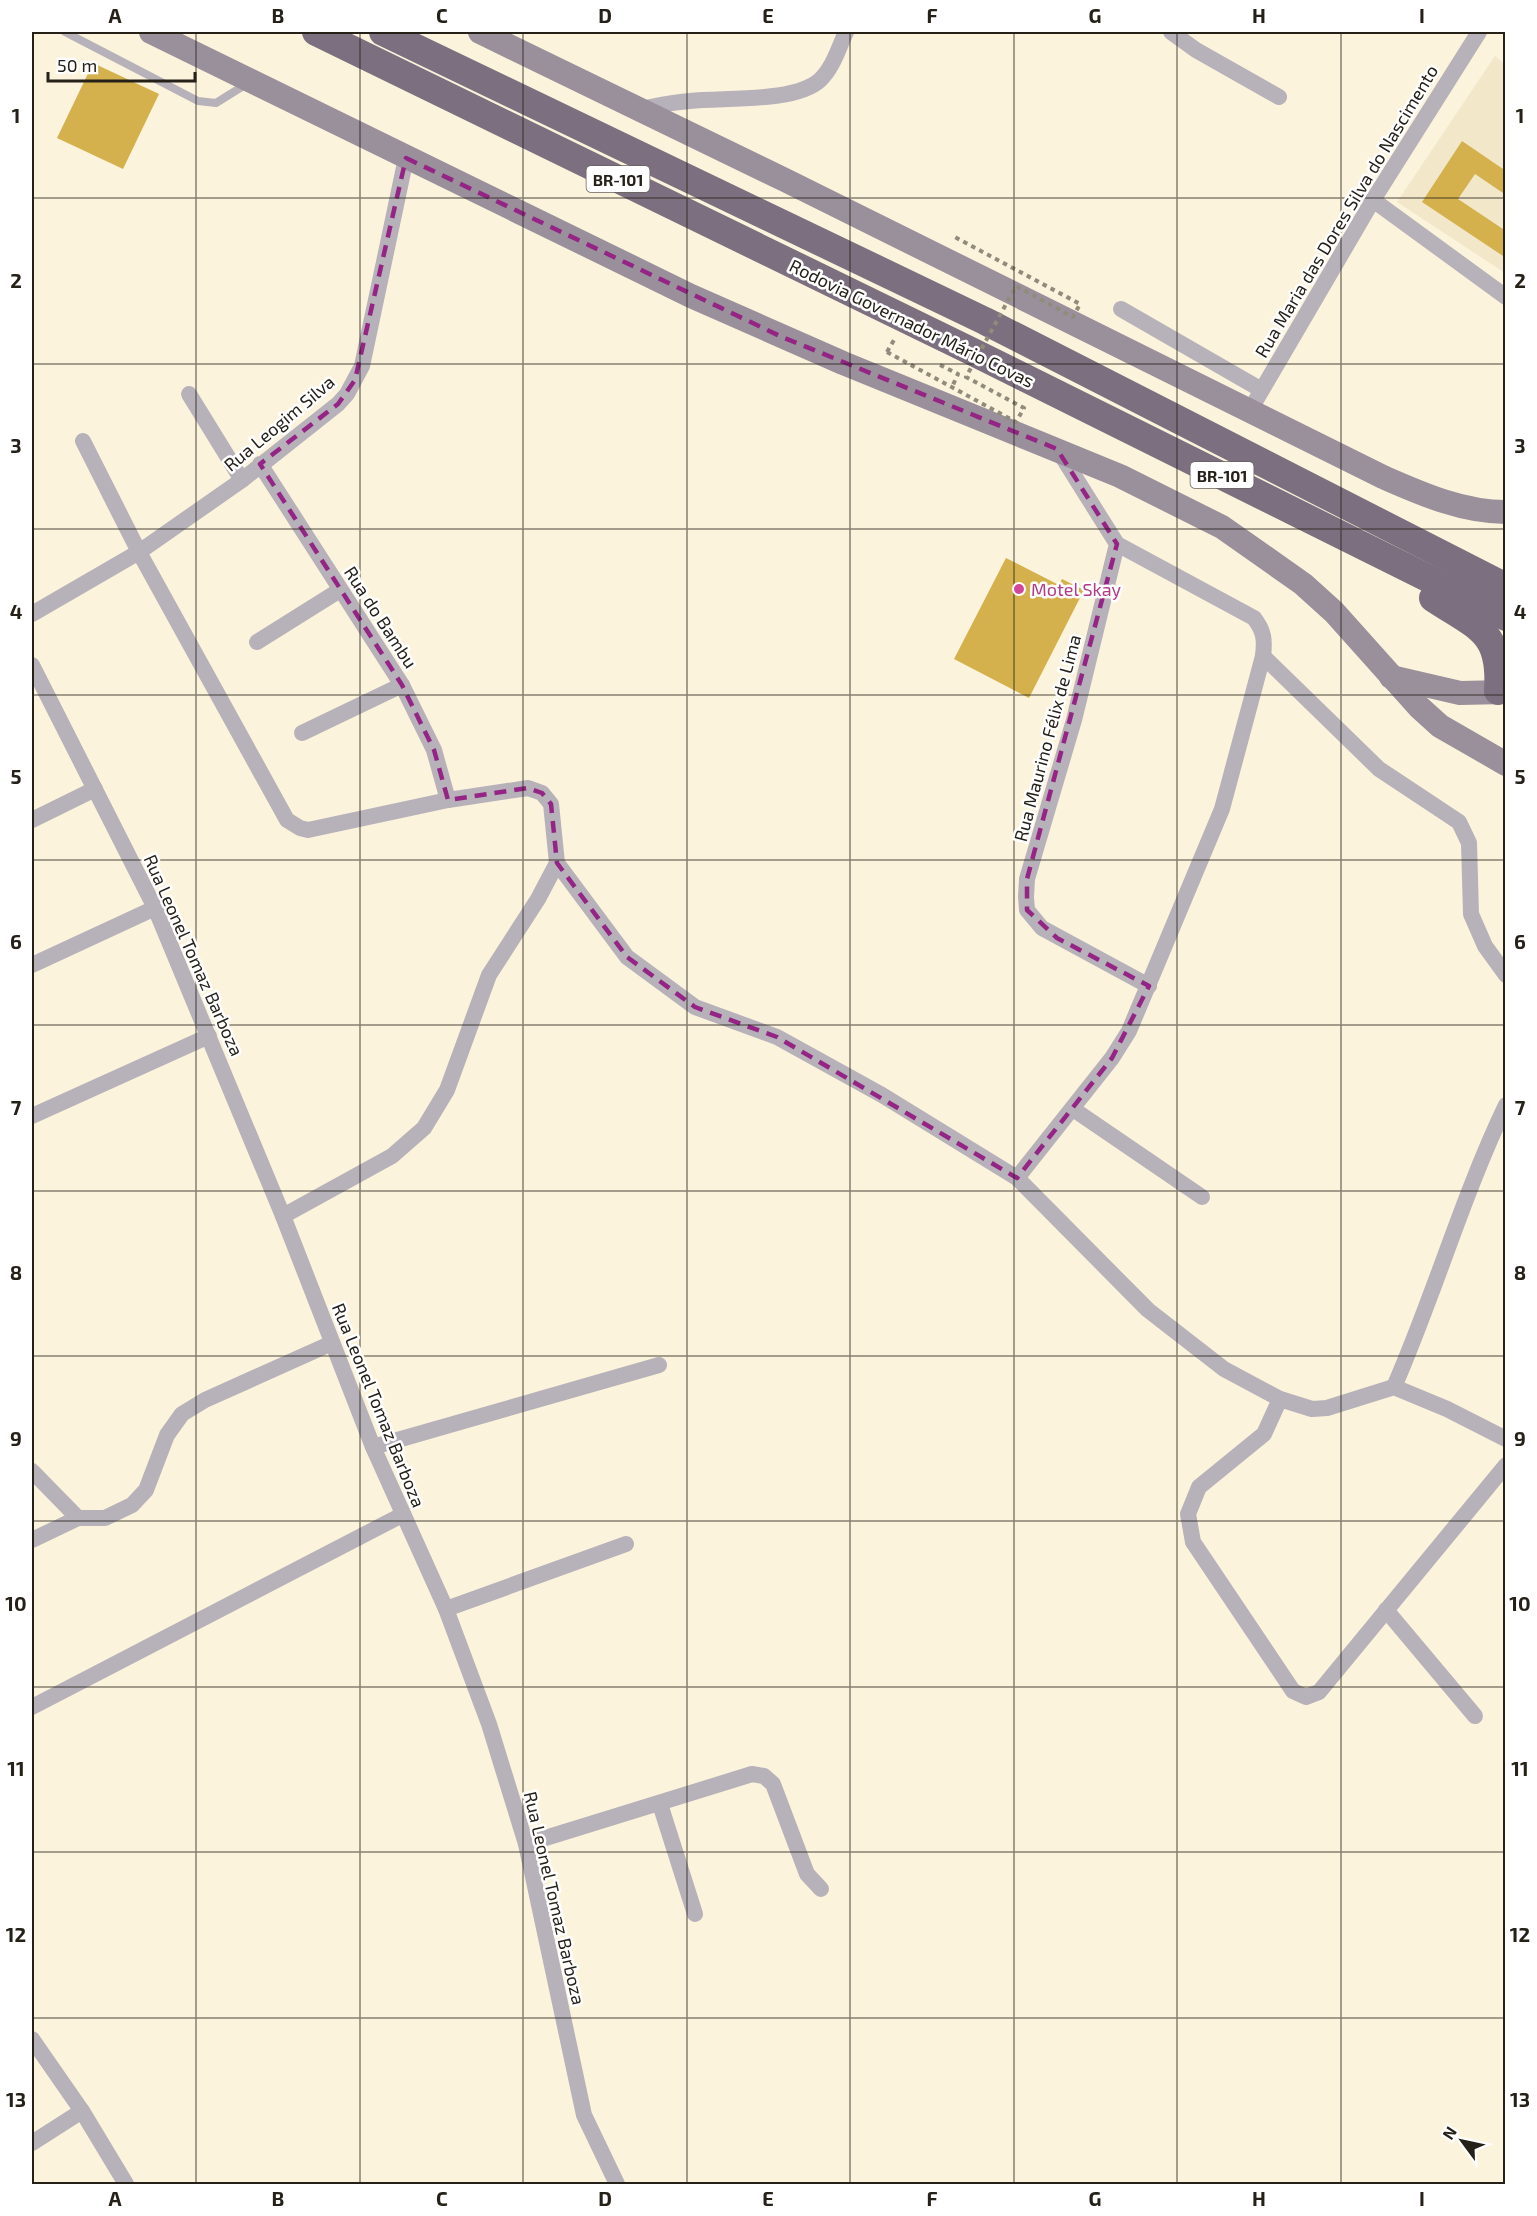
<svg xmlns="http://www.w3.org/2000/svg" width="1537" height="2216" font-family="'Exo 2',sans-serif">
<rect width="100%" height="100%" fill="#fcf3dc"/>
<path fill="#f3e7ca" d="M1495,56L1505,64V273L1397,202Z"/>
<g fill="#d5b14d">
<path d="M93,63L159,94L123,169L57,138Z"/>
<path d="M1462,141L1506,171V195L1475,174L1458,199L1506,231V258L1422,202Z"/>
<path d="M1006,558L1059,585L1062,579L1084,590L1029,698L954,659Z"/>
</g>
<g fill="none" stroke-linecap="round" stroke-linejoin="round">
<g stroke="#918b7b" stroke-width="4" stroke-dasharray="4.5 4.5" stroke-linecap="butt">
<path d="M887,352L894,340L897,341"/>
<path d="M940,365L958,374L952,387"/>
</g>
<path stroke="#b7b1b9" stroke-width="8" d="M65,32L198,101L216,103L248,83"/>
<g stroke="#b7b1b9" stroke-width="16">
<path d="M1171,32L1196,50L1279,97"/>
<path d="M640,109C656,106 673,102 690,101C723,97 795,103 820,80C833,68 839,47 846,32"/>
<path d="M1373,200L1506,297"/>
<path d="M1121,309L1260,389"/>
<path d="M189,394L242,480"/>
<path d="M1249,412L1373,200L1479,32"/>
<path d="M83,441L139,552L287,820L300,828L308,830L448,800L528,788L542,793L551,804L557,863L538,899L489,975L447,1090L424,1128L392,1156L283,1216"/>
<path d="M1058,450L1117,544L1074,720L1027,879L1026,897L1027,910L1042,928L1149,986"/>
<path d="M260,464L402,685L434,750L448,800"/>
<path d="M32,614L139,552L242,480L338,404L347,394L362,366L406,158"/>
<path d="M257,642L340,590"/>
<path d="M1263,656L1379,769L1459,822L1469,843L1471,914L1485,946L1506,975"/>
<path d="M32,665L155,908L283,1216L373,1447L446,1609L489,1724L526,1844L584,2115L617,2184"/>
<path d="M302,733L402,685"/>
<path d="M32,820L95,789"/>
<path d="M557,863L627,957L695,1007L777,1037L882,1095L1017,1178L1148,1310L1224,1369L1280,1399L1312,1409L1327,1408L1394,1387L1447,1409L1506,1439"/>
<path d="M32,965L155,908"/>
<path d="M1073,1109L1202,1197"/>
<path d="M32,1116L209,1036"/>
<path d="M1017,1178L1112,1058L1129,1031L1222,809L1263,656C1265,640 1264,631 1254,618L1117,544"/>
<path d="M1394,1387C1435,1293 1462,1197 1506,1105"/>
<path d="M1280,1399L1264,1434L1199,1487L1188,1514L1193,1542L1293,1691L1306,1697L1319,1692L1506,1465"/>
<path d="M373,1447L659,1365"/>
<path d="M32,1471L78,1518"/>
<path d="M32,1540L78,1518H105L132,1505L146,1490L167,1435L182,1414L205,1400L332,1343"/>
<path d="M446,1609L626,1544"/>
<path d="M1386,1610L1475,1716"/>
<path d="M32,1707L402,1515"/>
<path d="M660,1804L695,1914"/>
<path d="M526,1844L752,1774L764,1776L773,1784L807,1874L821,1889"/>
<path d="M32,2039L82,2111L126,2184"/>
<path d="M32,2143L82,2111"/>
</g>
<g stroke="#9a909c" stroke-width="24">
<path d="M151,32L691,296L843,363L1120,476L1222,527L1303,584L1334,612L1419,707L1440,726L1506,764"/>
<path d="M480,32L785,180L1383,477C1422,494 1462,512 1506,512"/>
<path d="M1391,677L1460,693L1506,692"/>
</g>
<g stroke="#7c6f7f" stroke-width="28">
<path d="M316,32L971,351L1506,617"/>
<path d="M383,32L985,321L1506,587"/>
<path d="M1433,598C1478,628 1502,631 1498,691"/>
</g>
<path stroke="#918b7b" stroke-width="4" stroke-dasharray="4.5 4.5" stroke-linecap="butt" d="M887,352L1016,422L1024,408L966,377L1016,286L1073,317L1080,304L953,236"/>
</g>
<path fill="none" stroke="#952585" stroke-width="4.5" stroke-dasharray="12 8" stroke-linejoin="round" d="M406,158L782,337L1057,449L1117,544L1027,879V910L1057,938L1149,986L1112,1058L1017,1178L777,1037L695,1007L627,957L557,863L551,804L542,793L528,788L448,800L434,750L402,685L260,464L338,404L355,380Z"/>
<path fill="none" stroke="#252119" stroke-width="1.5" stroke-opacity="0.55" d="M196,32V2184M360,32V2184M523,32V2184M687,32V2184M850,32V2184M1014,32V2184M1177,32V2184M1341,32V2184M32,198H1506M32,364H1506M32,529H1506M32,695H1506M32,860H1506M32,1025H1506M32,1191H1506M32,1356H1506M32,1521H1506M32,1687H1506M32,1852H1506M32,2018H1506"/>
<circle fill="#d1479c" stroke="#fff" stroke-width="2" cx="1019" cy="589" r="6"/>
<g text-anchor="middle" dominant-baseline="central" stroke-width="5" stroke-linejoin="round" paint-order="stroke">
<g fill="#fff" stroke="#66645e" stroke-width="1.5">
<rect x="586.5" y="166" width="63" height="26" rx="4.5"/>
<rect x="1190.5" y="462" width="63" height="26" rx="4.5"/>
</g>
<g font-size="16" font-weight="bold" fill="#252119">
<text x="618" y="179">BR-101</text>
<text x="1222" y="475">BR-101</text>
</g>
<g font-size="18" fill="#252119" stroke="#fff">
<text transform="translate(1346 211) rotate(-59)">Rua Maria das Dores Silva do Nascimento</text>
<text transform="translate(912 323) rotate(26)">Rodovia Governador Mário Covas</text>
<text transform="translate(279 423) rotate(-40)">Rua Leogim Silva</text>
<text transform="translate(381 617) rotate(57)">Rua do Bambu</text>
<text transform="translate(1047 738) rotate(-75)">Rua Maurino Félix de Lima</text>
<text transform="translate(194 955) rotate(66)">Rua Leonel Tomaz Barboza</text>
<text transform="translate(379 1405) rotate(68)">Rua Leonel Tomaz Barboza</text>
<text transform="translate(555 1898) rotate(77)">Rua Leonel Tomaz Barboza</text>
</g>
<g font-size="18" fill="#b23c85" stroke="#fff" text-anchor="start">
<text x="1031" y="589">Motel Skay</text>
</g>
</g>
<rect width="1537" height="2216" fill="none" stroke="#ffffff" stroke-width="66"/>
<g transform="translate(1462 2141) rotate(303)" stroke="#ffffff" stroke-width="4.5" paint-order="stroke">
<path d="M0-4.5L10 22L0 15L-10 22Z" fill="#252119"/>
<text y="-9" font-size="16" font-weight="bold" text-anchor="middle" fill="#252119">N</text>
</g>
<path d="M48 72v9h147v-9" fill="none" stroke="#252119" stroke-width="3"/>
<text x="57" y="72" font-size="18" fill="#252119" stroke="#ffffff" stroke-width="4.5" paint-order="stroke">50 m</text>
<rect x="33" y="33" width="1471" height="2150" fill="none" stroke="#252119" stroke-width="2"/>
<g font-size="20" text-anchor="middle" font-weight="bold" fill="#252119">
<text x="115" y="23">A</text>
<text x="278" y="23">B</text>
<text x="442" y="23">C</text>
<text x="605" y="23">D</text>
<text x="768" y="23">E</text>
<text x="932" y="23">F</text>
<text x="1095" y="23">G</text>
<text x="1259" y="23">H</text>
<text x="1422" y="23">I</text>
<text x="16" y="123">1</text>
<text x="1520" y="123">1</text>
<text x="16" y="288">2</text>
<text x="1520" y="288">2</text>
<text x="16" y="453">3</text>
<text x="1520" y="453">3</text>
<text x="16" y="619">4</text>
<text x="1520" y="619">4</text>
<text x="16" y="784">5</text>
<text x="1520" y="784">5</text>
<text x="16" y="949">6</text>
<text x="1520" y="949">6</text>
<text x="16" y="1115">7</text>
<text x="1520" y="1115">7</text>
<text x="16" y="1280">8</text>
<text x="1520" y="1280">8</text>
<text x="16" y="1446">9</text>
<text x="1520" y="1446">9</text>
<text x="16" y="1611">10</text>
<text x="1520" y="1611">10</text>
<text x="16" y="1776">11</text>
<text x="1520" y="1776">11</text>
<text x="16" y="1942">12</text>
<text x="1520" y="1942">12</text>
<text x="16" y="2107">13</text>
<text x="1520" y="2107">13</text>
<text x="115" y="2206">A</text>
<text x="278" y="2206">B</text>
<text x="442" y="2206">C</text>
<text x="605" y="2206">D</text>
<text x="768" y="2206">E</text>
<text x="932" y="2206">F</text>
<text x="1095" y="2206">G</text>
<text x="1259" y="2206">H</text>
<text x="1422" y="2206">I</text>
</g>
</svg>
